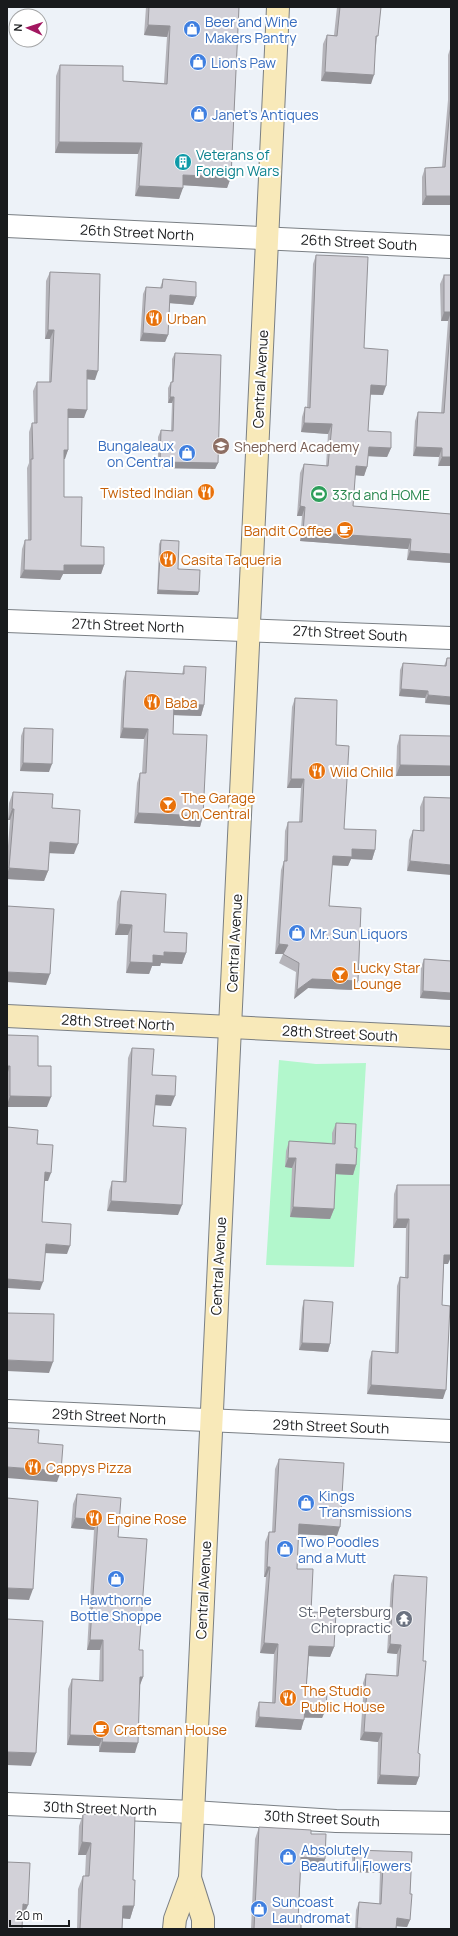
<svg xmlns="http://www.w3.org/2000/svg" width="458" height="1936" font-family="Manrope,sans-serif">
<rect width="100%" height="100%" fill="#edf2f8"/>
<path fill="#b2f7cc" d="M279,1060L316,1064L366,1063L354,1267L266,1265Z"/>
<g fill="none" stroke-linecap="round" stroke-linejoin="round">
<g stroke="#7a7f84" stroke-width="24">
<g id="street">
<path d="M7,226L451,247"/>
<path d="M7,621L451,638"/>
<path d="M7,1411L451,1431"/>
<path d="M7,1804L193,1812L336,1821L451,1823"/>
</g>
</g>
<g stroke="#7a7f84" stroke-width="24">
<g id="secondary">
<path d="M7,1016L451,1038"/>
<path d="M190,1878L203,1919V1929"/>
<path d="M174,1929L175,1919L190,1878L278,7"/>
</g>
</g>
<use href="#street" stroke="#fff" stroke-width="22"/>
<use href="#secondary" stroke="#f8e9b9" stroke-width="22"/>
</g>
<g fill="#b5b4ba">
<path d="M146,7H239L231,177L227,188L183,185L179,199L135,196L138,154L55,153L56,76L60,65L123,81L164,83L167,37L144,35Z"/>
<path d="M337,7H381L371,84L321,81L323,44L327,35H334Z"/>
<path d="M451,46V205H422V177L425,168L442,167L448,100V55Z"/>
<path d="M316,255L364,348L383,395H370L368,431L391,448L387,457L368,456L367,467L364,476L355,475L353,506L451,514V563L407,560L408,549L300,541L302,516H297L300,473L304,464L326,466L328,434L301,432L302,417L305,407L307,408L313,264Z"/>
<path d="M50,272L95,380L87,379L84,418H68V450L64,459V497L81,546L104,565L101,574H63L60,580L20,578L22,549L25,540H28L27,468L29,463V432L32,423H34L33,391L37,382H49L50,339H45L46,281Z"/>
<path d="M444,275H451V466H438L439,457L413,456L415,421L418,412L441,413L448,321H441L440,284Z"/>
<path d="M163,279L196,297L193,305L170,303L168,335L165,342L140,341L143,294L146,287L160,288Z"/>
<path d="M175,353L218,463L215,469L158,468V437L161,430L171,431L172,403H168V388L171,382H172V359Z"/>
<path d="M161,540L178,569L198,595L157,594L159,544Z"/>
<path d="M447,658H451L425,703V698L399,696L400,670L403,663L444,666Z"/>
<path d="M184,666L204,705L201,716L174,715L173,734L203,816L200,827L134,823L137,783L140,773H142L144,739L120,738L123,681L126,671L182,674Z"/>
<path d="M295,698L336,745L344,829L375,850L372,860L351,859L348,866L332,865L329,906L358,981L354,990L308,988L294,999L296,972L279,963L283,954H275L281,870L284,861L285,831L288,822H299L301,788H287L292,707Z"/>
<path d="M24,728L49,772L20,771L21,736Z"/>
<path d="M400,735L451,736V776H396L397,746Z"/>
<path d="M13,792L52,808L74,854L49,853L48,871L44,881L7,879V859L10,820H8L9,803Z"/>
<path d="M424,797L451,798L407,871L409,840L413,830L420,831V807Z"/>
<path d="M121,891L164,932L186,953L182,964L161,963L160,966H152L149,974L126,973L128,935H115L117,902Z"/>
<path d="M424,959L451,961V1000L420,998L421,967Z"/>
<path d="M7,1035L38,1066L47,1107H7Z"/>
<path d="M132,1048L152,1075L171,1106L155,1105L153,1126L178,1215L107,1211L109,1191L112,1181L123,1182L128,1058Z"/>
<path d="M336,1123L355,1148L356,1165L353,1175L336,1174L334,1209L330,1219L290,1217L292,1168L285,1167L286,1151L289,1141L332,1143V1133Z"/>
<path d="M397,1185L448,1264H444L442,1305L443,1399L367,1394L369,1361L372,1351L395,1353L397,1286L400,1277H405L406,1228H393L394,1194Z"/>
<path d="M304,1300L330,1344L328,1352L299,1350L302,1308Z"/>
<path d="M279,1459L337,1536L298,1534L297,1569L311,1612L334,1647L330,1657L309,1656L306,1691L326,1709L322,1718H304L301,1730L255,1727L256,1712L259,1702L272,1703L274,1654L260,1653L266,1577H264L265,1542L269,1532H272L275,1469Z"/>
<path d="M77,1494L118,1537L139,1650L143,1677L140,1685L135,1753L99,1752V1746L67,1745L68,1689L72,1679L99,1681L100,1650H87L94,1530L71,1528L73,1504Z"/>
<path d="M394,1575L418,1753L419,1777L416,1785L377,1784L378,1742L360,1740L363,1698H362L363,1683L366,1674L396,1676L397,1654L387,1653L391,1584Z"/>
<path d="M83,1814L133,1880L134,1906L130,1919L123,1918L122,1929H77L78,1889L83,1876H85L86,1855H78L79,1826Z"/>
<path d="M259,1827L311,1834L325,1859L321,1870L301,1869L298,1921L301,1929H251L255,1839Z"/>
<path d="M355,1850L412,1852L410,1894V1920L407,1927L396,1926V1929H355L356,1910L359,1902L379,1904L380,1873L352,1872V1857Z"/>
</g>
<g fill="#939297">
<path d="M148,25L170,26L167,37L144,35Z"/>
<path d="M325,72L374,75L371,84L321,81Z"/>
<path d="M59,142L142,143L138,154L55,153Z"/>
<path d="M183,175L231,177L227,188L180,185Z"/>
<path d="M139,186L183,188L179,199L135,196Z"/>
<path d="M426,196H451V205H422Z"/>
<path d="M170,295L196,297L193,305L168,303Z"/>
<path d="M444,312H451L448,321H441Z"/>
<path d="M48,330H54L50,339H45Z"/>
<path d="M143,333L168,335L165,342L140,341Z"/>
<path d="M87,370L98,371L95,380L84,379Z"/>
<path d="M371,385L386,386L383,395L367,394Z"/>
<path d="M170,397H174L172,403H168Z"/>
<path d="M68,409L87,410L84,418H64Z"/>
<path d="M304,423L332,424L328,434L301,432Z"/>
<path d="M369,447L391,448L387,457L365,456Z"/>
<path d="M416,447L442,448L439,457L413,456Z"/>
<path d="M64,450H68L65,459H61Z"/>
<path d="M442,457H451V466H438Z"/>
<path d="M160,462L218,463L215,469L158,468Z"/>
<path d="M356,466L367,467L364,476L352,475Z"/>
<path d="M300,506L305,507L302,516H297Z"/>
<path d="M303,532L411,539L408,549L300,541Z"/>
<path d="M410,551L451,554V563L407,560Z"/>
<path d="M64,565H104L101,574H63L60,580L20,578L24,570Z"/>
<path d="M158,590L199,592L198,595L157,594Z"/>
<path d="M401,689L428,691L425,698L399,696Z"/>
<path d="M428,695L451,697V705L425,703Z"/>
<path d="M174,704L204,705L201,716L171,715Z"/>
<path d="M123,728L148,729L144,739L120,738Z"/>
<path d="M23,763L52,764L49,772L20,771Z"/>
<path d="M400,765L451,766V776H396Z"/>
<path d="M291,779H304L301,788H287Z"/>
<path d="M12,809H14L10,820H8Z"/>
<path d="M138,813L203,816L200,827L134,823Z"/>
<path d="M50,842L78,844L74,854L46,853Z"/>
<path d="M352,849L375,850L372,860L351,859L348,866L329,865L333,856Z"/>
<path d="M410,861L451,865V875L407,871Z"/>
<path d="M9,868L48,871L44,881L7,879V875Z"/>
<path d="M119,924L132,925L128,935H115Z"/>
<path d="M279,944L288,945L285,954H275Z"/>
<path d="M164,952L186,953L182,964L161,963L160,966H152L149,974L126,973L130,962Z"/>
<path d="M7,972L50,974L46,985L7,982Z"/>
<path d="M312,979L358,981L354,990L308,988L294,999L297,990Z"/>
<path d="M423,991L451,993V1000L420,998Z"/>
<path d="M7,1066H10L7,1075Z"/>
<path d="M156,1095L175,1096L171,1106L152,1105Z"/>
<path d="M10,1096L51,1097L47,1107H7V1105Z"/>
<path d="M288,1158H296L292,1168L285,1167Z"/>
<path d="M336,1164L356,1165L353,1175L333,1174Z"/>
<path d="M45,1172L51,1173L48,1181H42Z"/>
<path d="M111,1201L182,1205L178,1215L107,1211Z"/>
<path d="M293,1207L334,1209L330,1219L290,1217Z"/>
<path d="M397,1219H409L406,1228H393Z"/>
<path d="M46,1244L70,1246L67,1254L43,1253Z"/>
<path d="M444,1255H451V1257L448,1264H441Z"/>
<path d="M7,1279L43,1282L40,1290L7,1288Z"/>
<path d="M302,1343L330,1344L328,1352L299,1350Z"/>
<path d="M7,1360L53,1362L49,1373L7,1371Z"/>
<path d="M371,1385L446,1390L443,1399L367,1394Z"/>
<path d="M7,1467L61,1471L57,1482L7,1478Z"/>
<path d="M75,1518L98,1520L94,1530L71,1528Z"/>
<path d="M299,1524L340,1527L337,1536L295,1534Z"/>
<path d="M267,1567H270L266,1577H264Z"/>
<path d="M7,1588L33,1589L29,1600L7,1599Z"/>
<path d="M90,1640H103L100,1650H87Z"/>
<path d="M264,1643L278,1644L274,1654L260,1653Z"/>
<path d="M390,1644L401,1645L397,1654L387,1653Z"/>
<path d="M309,1646L334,1647L330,1657L306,1656Z"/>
<path d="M140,1677H143L139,1687Z"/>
<path d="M365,1689H367L363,1698H362Z"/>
<path d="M305,1708L326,1709L322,1718L302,1717Z"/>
<path d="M259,1717L304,1720L301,1730L255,1727Z"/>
<path d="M364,1732L382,1733L378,1742L360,1740Z"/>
<path d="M70,1735L103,1736L99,1746L67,1745Z"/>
<path d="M102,1742L138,1743L135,1753L99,1752Z"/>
<path d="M7,1752L36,1753L31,1766L7,1765Z"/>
<path d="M380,1775L419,1777L416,1785L377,1784Z"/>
<path d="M82,1842L91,1843L86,1855H78Z"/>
<path d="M301,1857L325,1859L321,1870L297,1869Z"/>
<path d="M354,1865L383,1866L380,1873L352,1872Z"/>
<path d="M23,1904L28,1905L23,1917H19Z"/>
<path d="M123,1906H134L130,1919L119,1918Z"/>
<path d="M397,1918L410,1920L407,1927L394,1926Z"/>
</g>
<g fill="#d2d1d8" stroke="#939297">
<path d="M149,7H239L231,177L183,175V188L139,186L142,143L59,142L60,65L123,66V81L167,84L170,26L148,25Z"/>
<path d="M340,7H381L378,36H376L374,75L325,72L327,35L337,36Z"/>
<path d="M451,95V196H426L425,168L445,167Z"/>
<path d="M316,255L368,257L364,348L388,350L386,386L371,385L368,431L391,432V448L369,447L367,467L356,466L353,506L451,514V554L410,551L411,539L303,532L305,507L300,506L304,464L328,466L332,424L304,423L305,407L310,408Z"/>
<path d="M50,272L100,274L98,371L87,370V410L68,409V450H64V497H82L81,546L104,547V565H64V571L24,570L25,540H31V459H33L32,423H37V382H51L54,330H48Z"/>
<rect x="444" y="275" width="7" height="37"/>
<path d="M163,279L196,282V297L170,295L168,335L143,333L146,287L162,288Z"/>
<path d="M451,316V457H442V448L416,447L418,412L444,413Z"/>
<path d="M175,353L221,355L218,463L160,462L161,430L173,431L174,397H170L171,382H173Z"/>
<path d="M161,540L179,541L178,569L200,570L199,592L158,590Z"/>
<path d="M447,658H451V697L428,695V691L401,689L403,663L446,666Z"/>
<path d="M184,666L206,667L204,705L174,704L173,734L207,735L203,816L138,813L140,773H146L148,729L123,728L126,671L184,674Z"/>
<path d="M295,698L337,700L336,745L349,746L344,829L376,830L375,850L352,849V857L333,856L329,906L361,908L358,981L312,979L297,990L299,963L283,954L288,945L279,944L284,861H287L288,822H302L304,779H291Z"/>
<path d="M24,728L53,729L52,764L23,763Z"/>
<path d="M400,735L451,736V766L400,765Z"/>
<path d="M13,792L53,794L52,808L80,810L78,844L50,842L48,871L9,868L14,809H12Z"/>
<path d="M424,797L451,798V865L410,861L413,830L424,831Z"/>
<path d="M121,891L166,894L164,932L187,933L186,953L164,952V956L153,955V963L130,962L132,925L119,924Z"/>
<path d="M7,906L54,909L50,974L7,972Z"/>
<path d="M424,959L451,961V993L423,991Z"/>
<path d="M7,1035L38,1036V1066H51V1097L10,1096V1066H7Z"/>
<path d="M132,1048L154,1049L152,1075L176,1076L175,1096L156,1095L153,1126L186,1128L182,1205L111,1201L112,1181L126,1182Z"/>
<path d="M336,1123L356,1124L355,1148H357L356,1165L336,1164L334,1209L293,1207L296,1158H288L289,1141L335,1144Z"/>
<path d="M7,1127L38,1130L37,1144L53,1145L51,1173L45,1172L42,1222L71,1224L70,1246L46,1244L43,1282L7,1279Z"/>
<path d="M397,1185H451V1255H444L442,1305L450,1306L446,1390L371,1385L372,1351L398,1353L400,1277L408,1278L409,1219H397Z"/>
<path d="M304,1300L333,1302L330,1344L302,1343Z"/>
<path d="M7,1313L54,1314L53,1362L7,1360Z"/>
<path d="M7,1428L39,1430L38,1443L63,1445L61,1471L7,1467Z"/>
<path d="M279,1459L344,1463L340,1527L299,1524L297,1569H313L311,1612L336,1613L334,1647L309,1646L306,1691L327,1693L326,1709L305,1708L304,1720L259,1717V1702L275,1703L278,1644L264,1643L270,1567H267L269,1532H275Z"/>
<path d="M77,1494L121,1498L118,1537L147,1539L139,1650H143V1677H140L138,1743L102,1742L103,1736L70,1735L72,1679L103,1681V1640H90L98,1520L75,1518Z"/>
<path d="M7,1498L38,1501L33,1589L7,1588Z"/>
<path d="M394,1575L427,1577L423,1661H426L418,1753L420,1754L419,1777L380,1775L382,1733L364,1732L367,1689H365L366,1674L398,1676L401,1645L390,1644Z"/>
<path d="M7,1619L43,1621L36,1753L7,1752Z"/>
<path d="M83,1814L135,1815L133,1880H135L134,1906H123L122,1929H80L83,1876H89L91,1843L82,1842Z"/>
<path d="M259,1827L311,1830V1834H326L325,1859L301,1857L298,1921H301V1929H254Z"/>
<path d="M355,1850L412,1852L410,1894H412L410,1920L397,1918L396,1929H368L357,1928L359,1902L381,1904L383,1866L354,1865Z"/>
<path d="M7,1862L30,1863L28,1905L23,1904L22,1929H7Z"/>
</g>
<defs>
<g id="shop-disc" transform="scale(0.9)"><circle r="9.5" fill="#3f7fe0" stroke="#fff"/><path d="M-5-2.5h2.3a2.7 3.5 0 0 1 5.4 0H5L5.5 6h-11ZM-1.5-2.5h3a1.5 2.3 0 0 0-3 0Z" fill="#fff"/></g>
<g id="building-disc" transform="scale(0.9)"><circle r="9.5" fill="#0f9aa8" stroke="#fff"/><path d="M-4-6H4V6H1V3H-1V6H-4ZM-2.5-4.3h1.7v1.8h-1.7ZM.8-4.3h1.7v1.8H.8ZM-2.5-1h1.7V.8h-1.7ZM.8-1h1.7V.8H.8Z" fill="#fff"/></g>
<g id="restaurant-disc" transform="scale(0.9)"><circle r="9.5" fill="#e8710a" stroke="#fff"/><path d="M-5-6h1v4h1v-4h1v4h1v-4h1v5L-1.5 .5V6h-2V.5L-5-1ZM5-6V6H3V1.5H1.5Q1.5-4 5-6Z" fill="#fff"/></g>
<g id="school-disc" transform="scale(0.9)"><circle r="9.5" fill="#8d6e63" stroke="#fff"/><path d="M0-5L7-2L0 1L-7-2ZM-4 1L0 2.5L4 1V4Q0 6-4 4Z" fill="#fff"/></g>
<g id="stadium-disc" transform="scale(0.9)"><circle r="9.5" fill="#2e9e5b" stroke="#fff"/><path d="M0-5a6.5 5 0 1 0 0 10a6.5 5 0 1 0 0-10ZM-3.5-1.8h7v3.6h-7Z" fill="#fff"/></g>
<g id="cafe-disc" transform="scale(0.9)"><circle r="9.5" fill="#e8710a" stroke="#fff"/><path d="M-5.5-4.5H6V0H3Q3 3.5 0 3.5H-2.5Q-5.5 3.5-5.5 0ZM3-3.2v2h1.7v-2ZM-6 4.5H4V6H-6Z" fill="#fff"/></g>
<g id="bar-disc" transform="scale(0.9)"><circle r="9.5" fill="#e8710a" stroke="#fff"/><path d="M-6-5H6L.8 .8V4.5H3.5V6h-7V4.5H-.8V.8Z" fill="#fff"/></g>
<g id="temple-disc" transform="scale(0.9)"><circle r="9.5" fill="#6b7280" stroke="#fff"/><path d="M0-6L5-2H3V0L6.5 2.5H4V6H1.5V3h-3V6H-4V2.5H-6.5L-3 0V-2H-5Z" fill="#fff"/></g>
</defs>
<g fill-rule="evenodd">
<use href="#shop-disc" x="192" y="29"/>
<use href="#shop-disc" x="198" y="62"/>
<use href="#shop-disc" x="199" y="114"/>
<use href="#building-disc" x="183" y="162"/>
<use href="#restaurant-disc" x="154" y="318"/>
<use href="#school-disc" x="221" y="446"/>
<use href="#shop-disc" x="187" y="453"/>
<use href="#restaurant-disc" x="206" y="492"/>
<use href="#stadium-disc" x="319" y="494"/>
<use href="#cafe-disc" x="345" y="530"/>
<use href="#restaurant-disc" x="168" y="559"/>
<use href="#restaurant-disc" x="152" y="702"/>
<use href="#restaurant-disc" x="317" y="771"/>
<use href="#bar-disc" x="168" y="805"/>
<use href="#shop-disc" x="297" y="933"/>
<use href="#bar-disc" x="340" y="975"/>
<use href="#restaurant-disc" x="33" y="1467"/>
<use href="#shop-disc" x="306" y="1503"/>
<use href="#restaurant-disc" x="94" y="1518"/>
<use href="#shop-disc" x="285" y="1549"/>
<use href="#shop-disc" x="116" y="1579"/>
<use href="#temple-disc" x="404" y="1619"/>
<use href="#restaurant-disc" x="288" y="1698"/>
<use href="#cafe-disc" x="101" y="1729"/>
<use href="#shop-disc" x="288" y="1857"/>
<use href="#shop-disc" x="259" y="1909"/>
</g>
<g text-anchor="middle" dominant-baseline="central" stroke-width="4" stroke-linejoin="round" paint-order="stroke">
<g font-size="14" fill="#366cbe" stroke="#fff" text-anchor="start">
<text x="205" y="21">Beer and Wine<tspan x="205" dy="16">Makers Pantry</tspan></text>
<text x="211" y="62">Lion's Paw</text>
<text x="212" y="114">Janet's Antiques</text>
<text x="174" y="445" text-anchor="end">Bungaleaux<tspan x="174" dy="16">on Central</tspan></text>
<text x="310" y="933">Mr. Sun Liquors</text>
<text x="319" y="1495">Kings<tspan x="319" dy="16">Transmissions</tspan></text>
<text x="298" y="1541">Two Poodles<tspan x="298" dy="16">and a Mutt</tspan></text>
<text x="116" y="1599" text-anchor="middle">Hawthorne<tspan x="116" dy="16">Bottle Shoppe</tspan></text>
<text x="301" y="1849">Absolutely<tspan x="301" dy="16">Beautiful Flowers</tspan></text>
<text x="272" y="1901">Suncoast<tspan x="272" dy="16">Laundromat</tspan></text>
</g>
<g font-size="14" fill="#0d838f" stroke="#fff" text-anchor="start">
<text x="196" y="154">Veterans of<tspan x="196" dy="16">Foreign Wars</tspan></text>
</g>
<g font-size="14" fill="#191b1d" stroke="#fff">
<text transform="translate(137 232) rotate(3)">26th Street North</text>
<text transform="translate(359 242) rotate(3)">26th Street South</text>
<text transform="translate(260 379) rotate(-87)">Central Avenue</text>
<text transform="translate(128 625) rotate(2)">27th Street North</text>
<text transform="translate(350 633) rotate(3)">27th Street South</text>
<text transform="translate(234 943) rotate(-87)">Central Avenue</text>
<text transform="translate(118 1022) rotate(3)">28th Street North</text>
<text transform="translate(340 1033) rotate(3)">28th Street South</text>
<text transform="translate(218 1266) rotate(-87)">Central Avenue</text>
<text transform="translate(109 1416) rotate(3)">29th Street North</text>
<text transform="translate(331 1426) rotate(2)">29th Street South</text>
<text transform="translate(203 1590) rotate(-87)">Central Avenue</text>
<text transform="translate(100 1808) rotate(2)">30th Street North</text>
<text transform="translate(322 1818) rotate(3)">30th Street South</text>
</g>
<g font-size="14" fill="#c56008" stroke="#fff" text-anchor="start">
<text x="167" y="318">Urban</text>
<text x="193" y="492" text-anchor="end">Twisted Indian</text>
<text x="332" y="530" text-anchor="end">Bandit Coffee</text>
<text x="181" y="559">Casita Taqueria</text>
<text x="165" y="702">Baba</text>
<text x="330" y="771">Wild Child</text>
<text x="181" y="797">The Garage<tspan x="181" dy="16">On Central</tspan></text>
<text x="353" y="967">Lucky Star<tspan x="353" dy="16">Lounge</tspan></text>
<text x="46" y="1467">Cappys Pizza</text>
<text x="107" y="1518">Engine Rose</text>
<text x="301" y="1690">The Studio<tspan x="301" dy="16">Public House</tspan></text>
<text x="114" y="1729">Craftsman House</text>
</g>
<g font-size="14" fill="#785e54" stroke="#fff" text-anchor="start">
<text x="234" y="446">Shepherd Academy</text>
</g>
<g font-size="14" fill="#27864d" stroke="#fff" text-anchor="start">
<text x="332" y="494">33rd and HOME</text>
</g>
<g font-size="14" fill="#5b616d" stroke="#fff" text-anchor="end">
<text x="391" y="1611">St. Petersburg<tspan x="391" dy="16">Chiropractic</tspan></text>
</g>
</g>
<rect width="458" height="1936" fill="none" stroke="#191b1d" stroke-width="16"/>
<g transform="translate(28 28) rotate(273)"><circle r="19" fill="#ffffff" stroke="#a3a4a5"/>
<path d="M0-3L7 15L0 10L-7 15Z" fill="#a21760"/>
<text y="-6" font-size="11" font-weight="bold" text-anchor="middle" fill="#191b1d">N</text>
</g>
<path d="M10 1920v6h59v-6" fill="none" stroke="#191b1d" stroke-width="2"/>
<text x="16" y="1920" font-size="12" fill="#191b1d" stroke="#ffffff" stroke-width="3" paint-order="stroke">20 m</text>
</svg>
